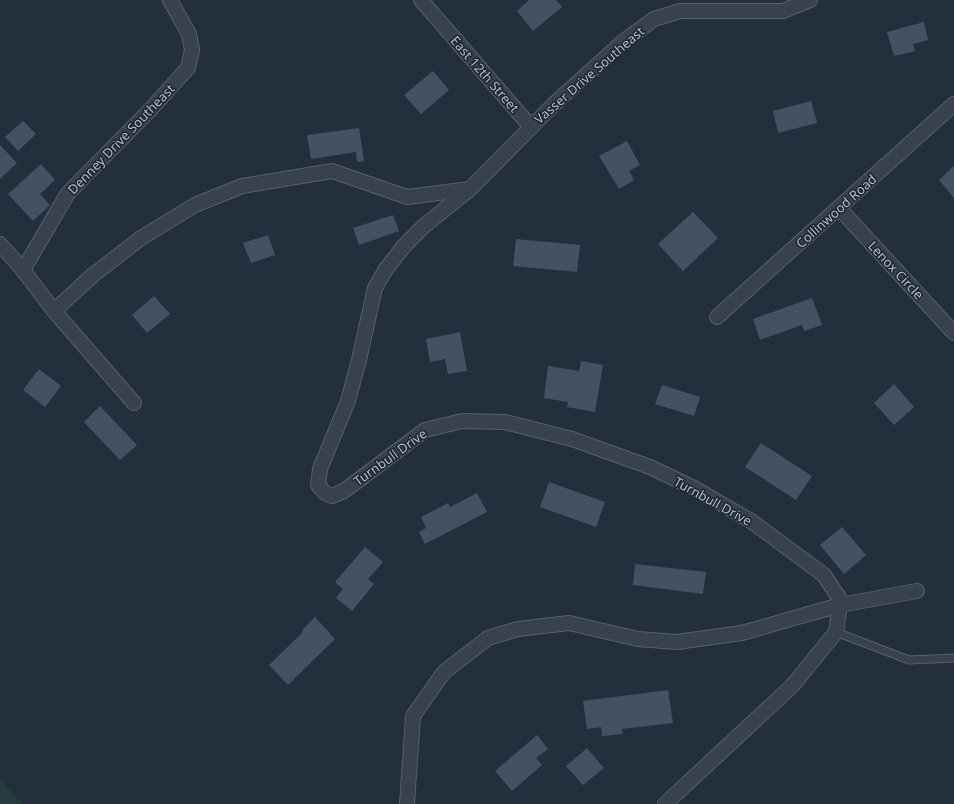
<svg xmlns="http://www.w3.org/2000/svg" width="954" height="804" font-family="'Noto Sans',sans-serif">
<rect width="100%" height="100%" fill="#242f3e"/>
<path fill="#263c3f" d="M0,779L22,804H0Z"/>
<g fill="#455162">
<path d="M529,0H556L562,7L533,31L517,11Z"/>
<path d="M924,22L928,40L913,44L915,51L894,56L887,32Z"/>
<path d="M433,71L449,90L421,114L404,95Z"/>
<path d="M811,101L817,123L778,133L773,111Z"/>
<path d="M23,121L36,134L18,151L5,137Z"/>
<path d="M359,128L364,161L357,162L356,152L311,159L307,135Z"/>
<path d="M627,141L640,165L629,171L634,180L619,189L599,156Z"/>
<path d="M0,145L17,163L0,179Z"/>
<path d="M41,164L55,180L40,194L50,205L33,221L8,194Z"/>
<path d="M954,166V198L939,180Z"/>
<path d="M693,212L718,238L683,271L658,244Z"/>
<path d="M393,215L399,231L359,245L353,228Z"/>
<path d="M268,235L275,255L251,263L243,243Z"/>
<path d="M516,239L580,245L577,272L513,266Z"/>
<path d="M154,296L170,314L147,333L132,315Z"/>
<path d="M812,298L822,325L804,331L802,325L760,340L753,319Z"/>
<path d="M460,332L467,371L448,374L445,359L430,362L426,339Z"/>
<path d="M581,361L603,365L595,412L567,407L568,402L544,398L548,366L579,371Z"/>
<path d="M39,369L61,386L45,407L23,390Z"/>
<path d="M894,384L914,407L894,425L874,403Z"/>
<path d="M662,385L700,397L694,416L655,404Z"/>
<path d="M100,406L137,445L120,460L84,422Z"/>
<path d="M761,443L812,476L796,500L745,467Z"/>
<path d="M549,482L605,502L596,527L540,507Z"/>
<path d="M477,493L487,512L425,544L419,532L426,528L421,517L448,503L450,507Z"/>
<path d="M842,527L866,555L844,574L820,545Z"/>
<path d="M365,547L383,562L368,579L374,584L352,611L336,598L343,589L335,582Z"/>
<path d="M635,564L706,572L703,594L633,585Z"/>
<path d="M315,617L335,639L288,685L269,665L303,632L302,630Z"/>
<path d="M668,690L673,723L622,729L623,734L602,736L601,727L587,729L583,701Z"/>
<path d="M537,735L548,749L536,758L542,765L512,791L495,771Z"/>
<path d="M587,748L604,768L583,785L566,766Z"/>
</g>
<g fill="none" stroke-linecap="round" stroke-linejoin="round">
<g stroke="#565f6c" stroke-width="9">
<path id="service" d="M836,632L909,660L954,658"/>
</g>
<g stroke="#565f6c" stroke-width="16">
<g id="minor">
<path d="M421,0L531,127"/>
<path d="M810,0L783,11H680L654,19L624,41L554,104L470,189L424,226L404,246L386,269L375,288L359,360L348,401L320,469L318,485L325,493L332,496L344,491L425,430L462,421L505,422L572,439L650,467L694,488L751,521L824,575L841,601L840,605L917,591"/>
<path d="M839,208L954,333"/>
<path d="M0,244L23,270L54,311L134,403"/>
<path d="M23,270L68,193L150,110L188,68L192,50L189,34L170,0"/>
<path d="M54,311L93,275L141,238L195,205L242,186L332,171L407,197L470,189"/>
<path d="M717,317L954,104"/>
<path d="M407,804L413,716L444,672L488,638L518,629L569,623L638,639L677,642L742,633L840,605L836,632L792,686L665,804"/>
</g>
</g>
<use href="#service" stroke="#38414e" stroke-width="7"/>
<use href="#minor" stroke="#38414e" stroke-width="14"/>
</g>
<g text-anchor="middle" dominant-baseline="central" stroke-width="3" stroke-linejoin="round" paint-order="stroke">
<g font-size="13" fill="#b4bcc9" stroke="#1d2633">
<text transform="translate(485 74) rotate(49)">East 12th Street</text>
<text transform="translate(589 75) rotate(-41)">Vasser Drive Southeast</text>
<text transform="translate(121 139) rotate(-46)">Denney Drive Southeast</text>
<text transform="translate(836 211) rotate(-42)">Collinwood Road</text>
<text transform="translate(896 270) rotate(47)">Lenox Circle</text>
<text transform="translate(390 457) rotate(-36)">Turnbull Drive</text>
<text transform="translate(713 501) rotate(29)">Turnbull Drive</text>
</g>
</g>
</svg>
